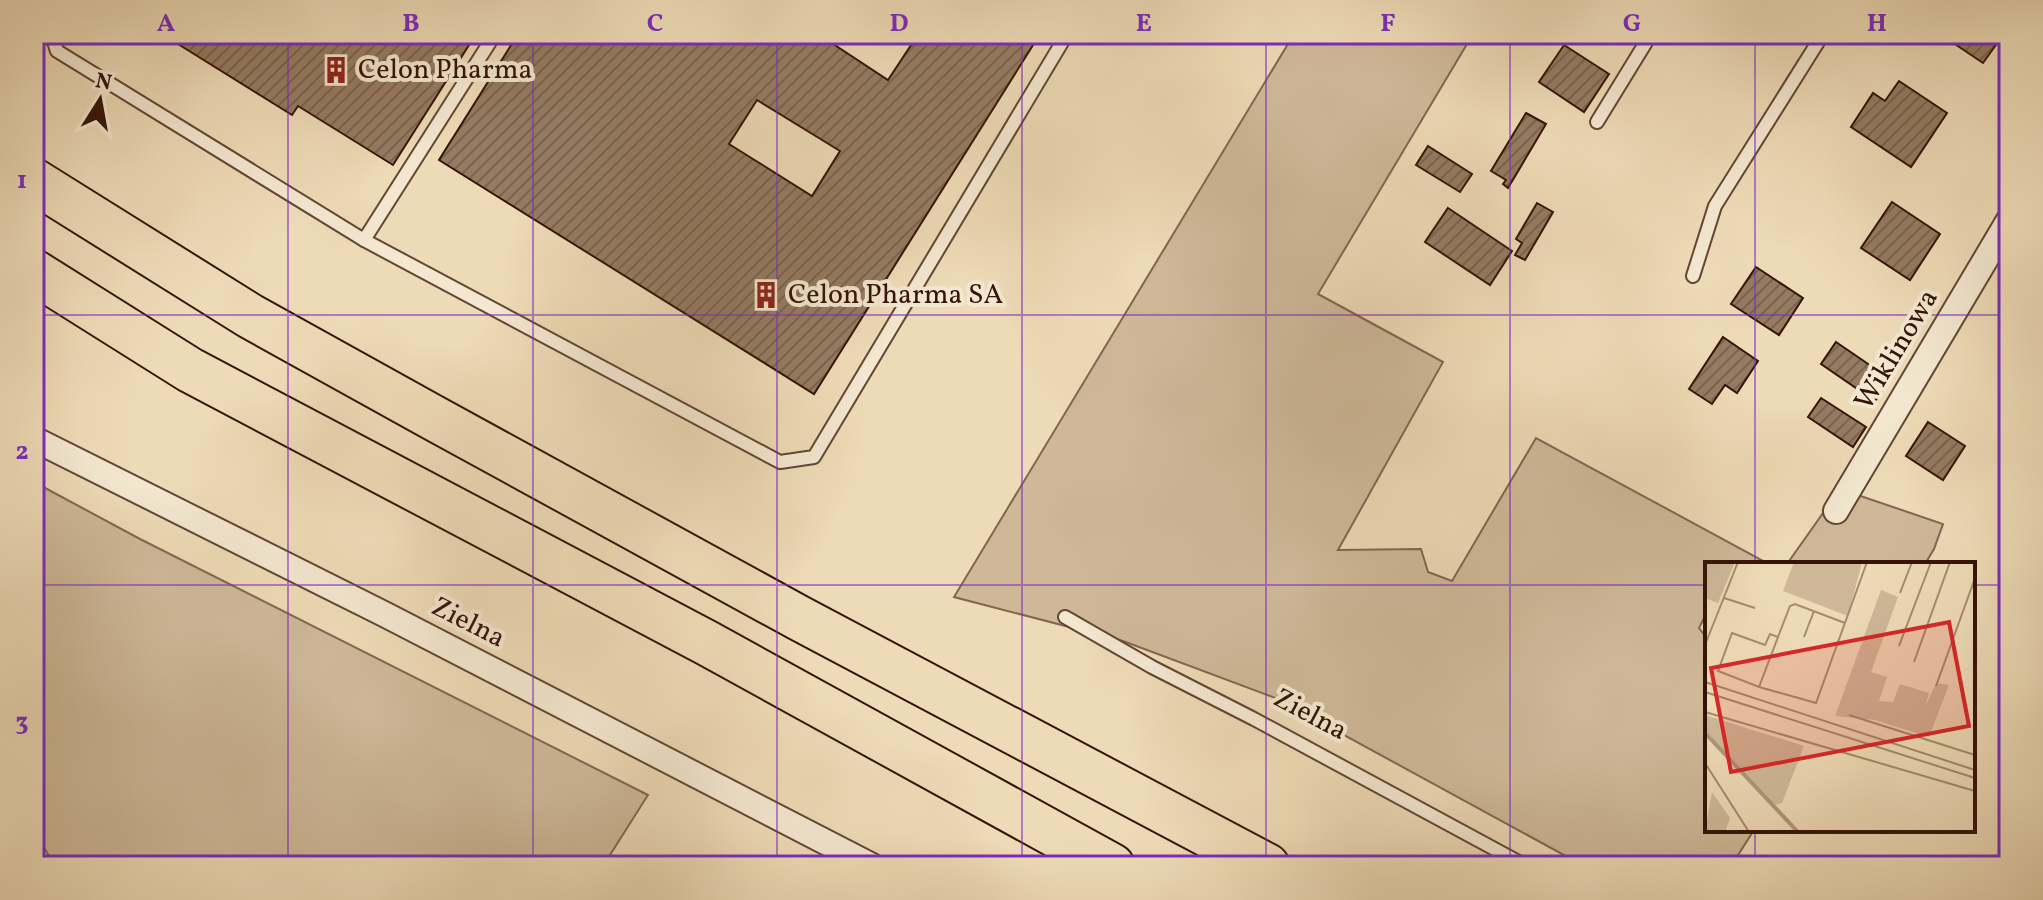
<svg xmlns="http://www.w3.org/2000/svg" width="2043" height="900" font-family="Vollkorn,serif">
<defs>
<pattern id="building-hatch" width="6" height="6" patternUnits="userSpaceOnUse" patternTransform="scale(2)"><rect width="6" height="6" fill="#957b62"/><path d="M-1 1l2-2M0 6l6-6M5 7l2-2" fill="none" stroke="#7a644f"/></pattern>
</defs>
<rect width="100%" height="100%" fill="#eddab6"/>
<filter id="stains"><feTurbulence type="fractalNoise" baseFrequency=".0025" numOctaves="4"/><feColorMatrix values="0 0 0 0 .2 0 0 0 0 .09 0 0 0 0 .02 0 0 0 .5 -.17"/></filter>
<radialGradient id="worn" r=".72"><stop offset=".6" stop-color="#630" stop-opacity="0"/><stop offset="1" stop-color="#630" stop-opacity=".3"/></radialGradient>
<g fill="#ceb898" stroke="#826650" stroke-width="2">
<path d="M1294,34H1473L1318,294L1443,362L1338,550L1421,549L1428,572L1452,581L1536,438L1767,563L1707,564V612L1699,628L1707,638V830H1754L1731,866H1584L1278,699L1123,641L954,597Z"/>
<path d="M34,482L140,539L648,795L603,866H55L34,831Z"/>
<path d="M1840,489L1943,524L1934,549L1925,564H1787Z"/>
</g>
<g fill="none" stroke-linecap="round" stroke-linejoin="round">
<path stroke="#7e634c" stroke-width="9" d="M34,860L37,866"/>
</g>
<g fill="url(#building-hatch)" stroke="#351407" stroke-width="2" fill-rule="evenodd">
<path d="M162,34H476L393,165L298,106L292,115Z"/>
<path d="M518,34H818L888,80L915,39L907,34H1040L814,394L439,160ZM757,100L840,151L812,196L729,144Z"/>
<path d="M1940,34H2009V48L1998,42L1983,63Z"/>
<path d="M1564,45L1609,74L1584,112L1539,82Z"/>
<path d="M1899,81L1947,113L1911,167L1851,127L1873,93L1885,101Z"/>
<path d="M1526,113L1546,124L1508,188L1503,184L1506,180L1491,171Z"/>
<path d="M1428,146L1472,174L1460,192L1416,165Z"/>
<path d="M1892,202L1940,234L1910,280L1861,248Z"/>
<path d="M1537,203L1553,212L1525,260L1515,255L1522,243L1516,239Z"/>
<path d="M1448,208L1512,251L1490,285L1425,242Z"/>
<path d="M1756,267L1803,298L1779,335L1731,304Z"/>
<path d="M1723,337L1758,361L1737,393L1725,385L1712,404L1689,389Z"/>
<path d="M1836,342L1890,379L1875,401L1821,364Z"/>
<path d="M1821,398L1866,427L1853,447L1808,417Z"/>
<path d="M1928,422L1965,446L1943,480L1906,456Z"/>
</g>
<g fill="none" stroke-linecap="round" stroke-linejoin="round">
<g stroke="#634633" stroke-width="16">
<g id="service">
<path d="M53,34L52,36L57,51L364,240L495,34"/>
<path d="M1597,122L1651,34"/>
<path d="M364,240L780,462L814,457L1067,34"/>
<path d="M1693,276L1715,206L1823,34"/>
<path d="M1065,617L1152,667L1254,719L1526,866"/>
</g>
</g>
<g stroke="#634633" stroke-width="28">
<g id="minor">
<path d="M34,439L386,615L872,866"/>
<path d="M1836,511L2009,220"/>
</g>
</g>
<g stroke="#351407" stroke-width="48">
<g id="motorway">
<path d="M34,181L250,316L432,417L799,618L1267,866"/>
<path d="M34,272L190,370L707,643L1112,866"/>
</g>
</g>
<use href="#service" stroke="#f3e7d0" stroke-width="12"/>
<use href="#minor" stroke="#f3e7d0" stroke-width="24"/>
<use href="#motorway" stroke="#eddab6" stroke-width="44"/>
</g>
<path fill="none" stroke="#7b2cbf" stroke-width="2" stroke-opacity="0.55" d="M288,34V866M533,34V866M777,34V866M1022,34V866M1266,34V866M1510,34V866M1755,34V564M34,315H2009M34,585H1707M1973,585H2009M1755,830V866"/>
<defs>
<g id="building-bare" transform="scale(2.16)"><path d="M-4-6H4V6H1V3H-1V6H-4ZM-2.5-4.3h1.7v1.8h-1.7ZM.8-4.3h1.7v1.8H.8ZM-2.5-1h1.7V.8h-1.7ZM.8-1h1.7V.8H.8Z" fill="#8f2418" stroke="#f3e7d0" stroke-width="2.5" paint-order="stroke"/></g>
</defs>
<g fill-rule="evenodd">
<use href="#building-bare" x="336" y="70"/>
<use href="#building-bare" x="766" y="295"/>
</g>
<g text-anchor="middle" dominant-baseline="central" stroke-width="8" stroke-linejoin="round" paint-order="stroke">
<g font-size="28" fill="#351407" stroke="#f3e7d0" text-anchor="start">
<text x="358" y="70">Celon Pharma</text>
<text x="788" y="295">Celon Pharma SA</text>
</g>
<g font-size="28" fill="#351407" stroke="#f3e7d0">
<text transform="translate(1897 350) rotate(-59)">Wiklinowa</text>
<text transform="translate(468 623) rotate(27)">Zielna</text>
<text transform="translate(1310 715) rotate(28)">Zielna</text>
</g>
</g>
<g transform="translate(1705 562)">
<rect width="270" height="270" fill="#eddab6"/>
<path d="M0,0H30L13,41L0,36ZM89,0H157L143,54L78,29ZM176,28L193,35L166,110L182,115L174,139L188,140L195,122L224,131L221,143L231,121L244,123L224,175L170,158L130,154ZM0,153L99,184L77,241L68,243L30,203L0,168ZM7,230L25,256L20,270H0Z" fill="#ceb898"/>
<path fill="none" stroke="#ae977a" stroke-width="4" d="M0,171L93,270"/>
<path fill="none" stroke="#a38b70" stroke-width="2" d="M195,31L207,0M19,36L50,46M27,71L60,83L65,72L73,75L54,125L13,109ZM73,75L85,44L90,42L140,61M99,75L109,49M0,83L33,0M194,84L226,0M209,100L245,0M0,120L270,208M231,124L270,16M54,125L111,141L162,0M0,130L270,216M0,150L270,229M144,153L270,193M0,201L44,270"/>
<path fill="#d62828" fill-opacity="0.15" stroke="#d62828" stroke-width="4" d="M244,60L264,164L26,210L6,106Z"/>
<rect width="270" height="270" fill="none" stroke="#351407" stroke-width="4"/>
</g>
<rect width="2043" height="900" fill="none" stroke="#eddab6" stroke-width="88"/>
<g transform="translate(100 100) rotate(11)" stroke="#f3e7d0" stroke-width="6" paint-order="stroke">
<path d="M0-6L14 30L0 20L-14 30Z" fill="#351407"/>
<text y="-12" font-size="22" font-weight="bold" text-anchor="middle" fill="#351407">N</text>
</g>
<rect x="44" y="44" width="1955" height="812" fill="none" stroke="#7b2cbf" stroke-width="3"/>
<g font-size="26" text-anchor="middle" font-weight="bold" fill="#7b2cbf">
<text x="166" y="31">A</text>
<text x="411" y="31">B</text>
<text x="655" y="31">C</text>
<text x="899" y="31">D</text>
<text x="1144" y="31">E</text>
<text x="1388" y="31">F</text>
<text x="1632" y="31">G</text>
<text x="1877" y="31">H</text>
<text x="22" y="188">1</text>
<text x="22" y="459">2</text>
<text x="22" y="730">3</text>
</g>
<rect width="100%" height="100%" filter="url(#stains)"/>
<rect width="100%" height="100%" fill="url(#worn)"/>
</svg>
